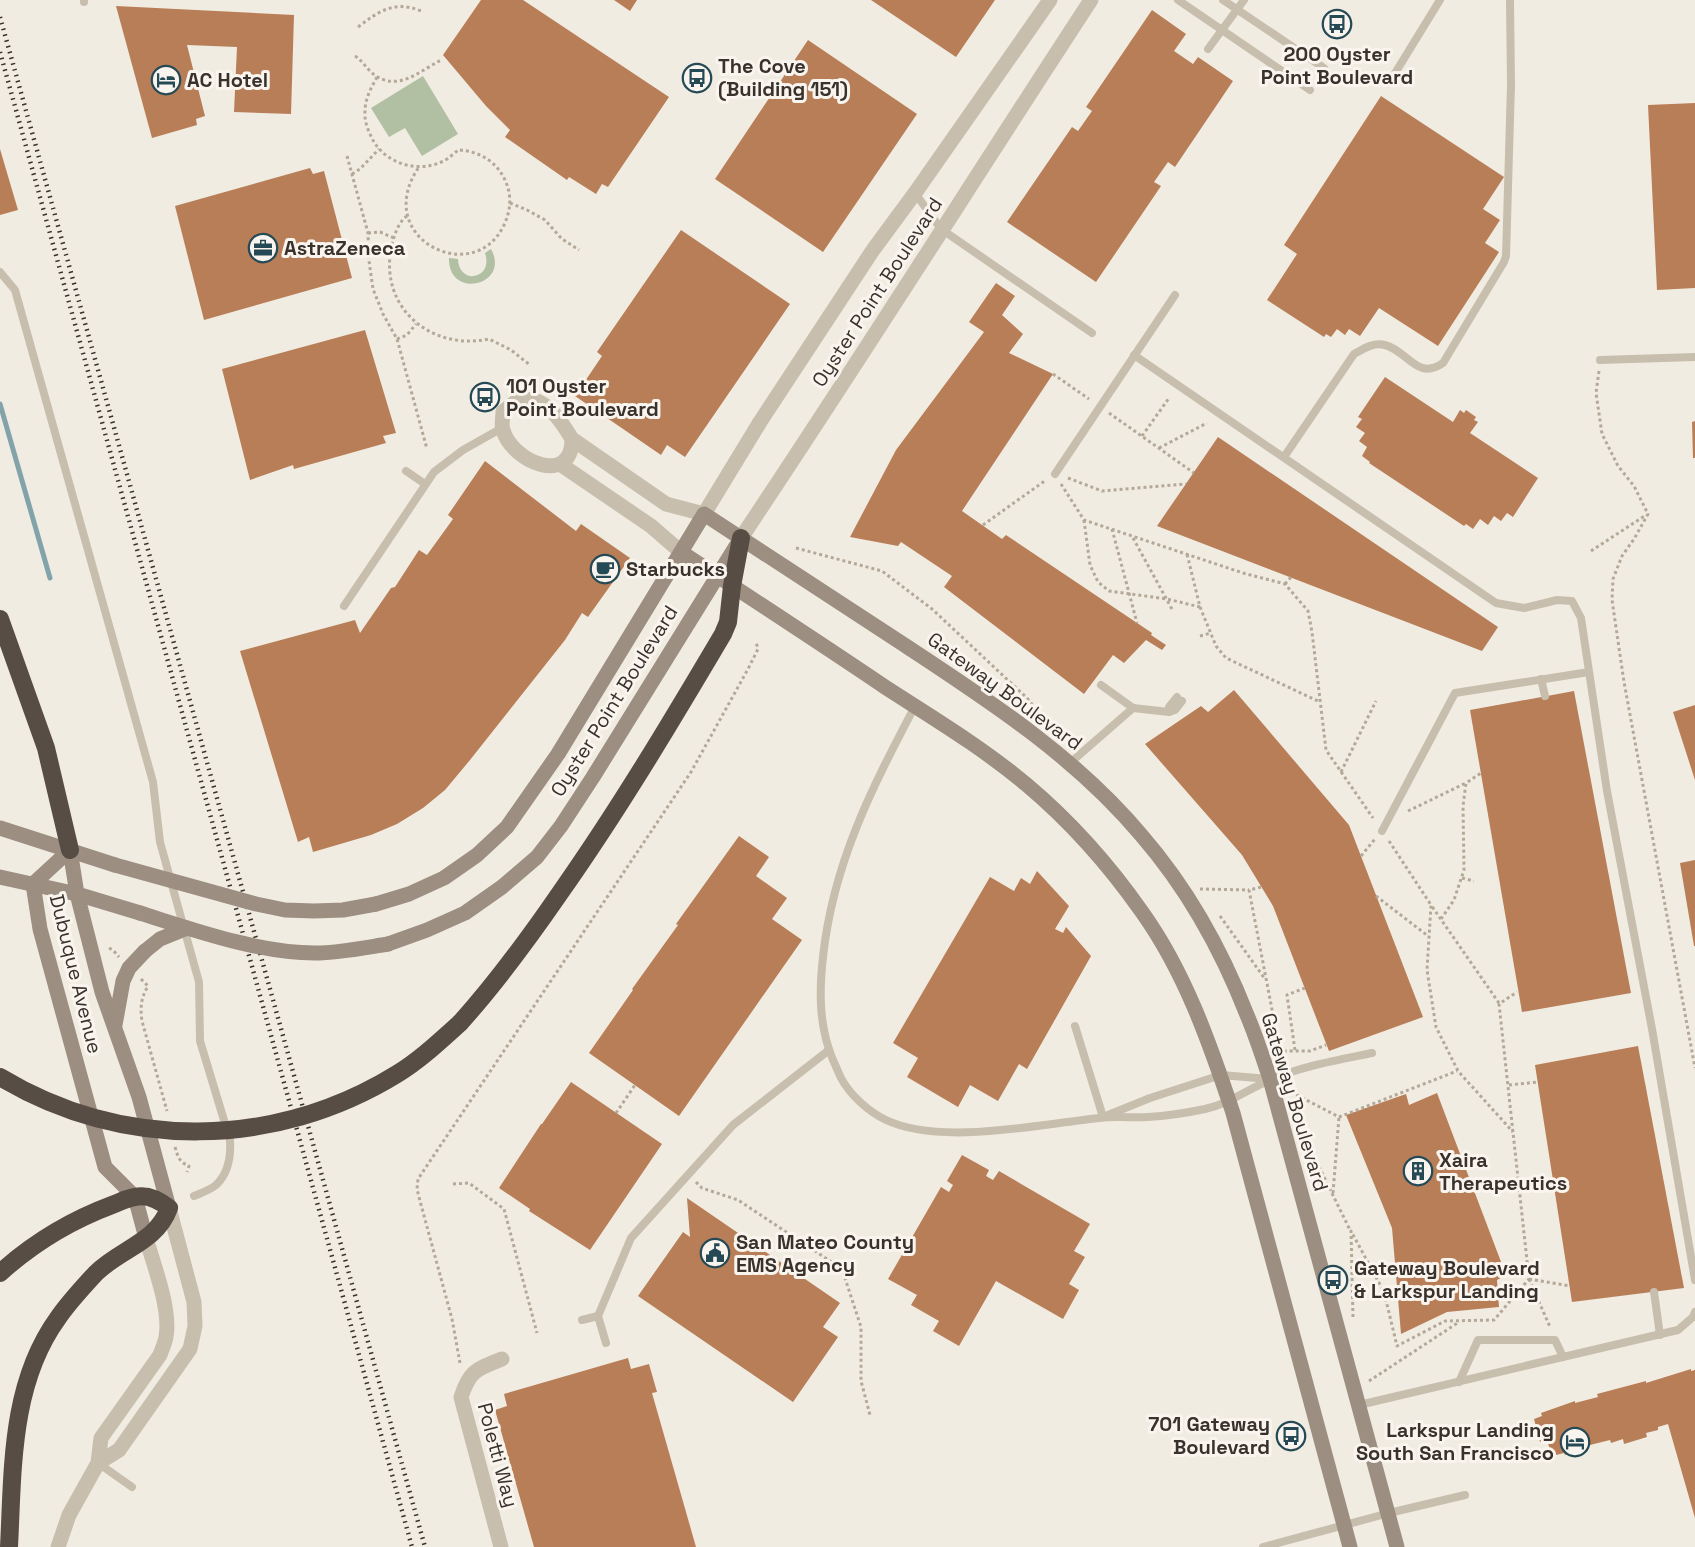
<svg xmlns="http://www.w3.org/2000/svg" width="1695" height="1547" font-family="'Space Grotesk',sans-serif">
<rect width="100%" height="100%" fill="#f1ece1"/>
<g fill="#b1bfa3">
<path d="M423,76L458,134L422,156L405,128L389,137L371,108Z"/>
<path d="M491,249C511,286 448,300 449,258L458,259C459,286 494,279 485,253Z"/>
</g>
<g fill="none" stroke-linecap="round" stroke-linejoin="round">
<path stroke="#83a3ab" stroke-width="5" d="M0,404L50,578"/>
</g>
<g fill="#b87e58">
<path d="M481,0H523L669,97L608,187L602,184L596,194L569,177L567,180L505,137L510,130L486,106L443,55Z"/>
<path d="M614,0H637L630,11Z"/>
<path d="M871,0H995L956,57Z"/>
<path d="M116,6L294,15L291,114L234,112L237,47L187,45L205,116L196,119L197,125L152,138Z"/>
<path d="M1152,10L1186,34L1174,51L1193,64L1198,57L1233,81L1175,167L1168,162L1154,182L1161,186L1096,282L1007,222L1072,127L1078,131L1092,111L1086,107Z"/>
<path d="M808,40L917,114L823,252L715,179Z"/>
<path d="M1381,96L1504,177L1483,209L1500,220L1485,243L1499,252L1438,346L1379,308L1360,336L1349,329L1345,335L1337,329L1331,337L1326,334L1324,337L1267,300L1297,254L1284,245Z"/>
<path d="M1695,103V288L1657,290L1648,105Z"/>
<path d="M0,149L18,210L0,215Z"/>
<path d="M310,168L313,174L324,171L352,278L204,320L175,206Z"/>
<path d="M681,230L790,304L685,457L667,445L661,455L575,396L602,356L597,352Z"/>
<path d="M996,283L1015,296L1002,315L1023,334L1009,353L1053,374L962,511L1002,539L1006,535L1152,633L1151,635L1166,645L1162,650L1146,640L1124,663L1113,655L1084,694L944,587L952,576L901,542L898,546L850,537L896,450L984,332L969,322Z"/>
<path d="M365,330L396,433L383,436L386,443L294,469L293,465L250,480L222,369Z"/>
<path d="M1385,377L1453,422L1460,410L1464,413L1466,410L1476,417L1474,420L1478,422L1470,433L1538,478L1513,517L1507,513L1501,521L1494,516L1488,525L1480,519L1473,529L1466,524L1464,526L1369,463L1370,462L1362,456L1367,447L1359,441L1365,433L1356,427L1362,419L1358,417Z"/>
<path d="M1695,421V458H1693L1692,422Z"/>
<path d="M1218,437L1498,627L1482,651L1157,526Z"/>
<path d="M485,461L576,531L581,524L630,558L588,617L582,613L565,640L470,760L445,790L423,808L397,824L371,835L313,852L309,837L298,842L240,651L355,620L360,633L391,588L395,587L419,550L427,555L453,519L448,515Z"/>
<path d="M1234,690L1349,825L1423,1017L1329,1051L1273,906L1242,855L1145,744L1201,706L1208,712Z"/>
<path d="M1574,691L1631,993L1522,1012L1470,710Z"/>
<path d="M1695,705V780L1673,712Z"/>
<path d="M739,836L769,857L756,876L787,898L772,919L802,940L679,1116L589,1053L633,990L632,989L678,925L676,924Z"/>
<path d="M1695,860V946H1694L1680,863Z"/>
<path d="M1037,871L1069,906L1055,929L1063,933L1066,927L1091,956L1027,1069L1019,1064L998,1101L970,1085L958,1107L907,1077L918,1058L893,1043L990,877L1014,891L1021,878L1030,884Z"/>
<path d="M1638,1046L1684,1288L1572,1302L1535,1065Z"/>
<path d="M571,1082L662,1144L590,1250L529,1211L530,1209L499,1188L541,1124H542Z"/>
<path d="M1437,1093L1506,1275L1497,1280L1499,1307L1447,1312L1401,1334L1392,1228L1346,1115L1406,1094L1409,1105Z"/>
<path d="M962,1155L989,1170L986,1176L993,1180L999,1171L1090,1224L1074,1251L1085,1257L1069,1284L1079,1290L1063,1319L996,1281L959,1346L933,1331L939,1321L911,1305L917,1295L888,1279L941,1187L949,1192L953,1185L947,1181Z"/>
<path d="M687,1198L840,1303L823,1327L838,1337L793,1402L638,1296L683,1232L690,1237Z"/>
<path d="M628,1358L631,1369L649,1364L657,1392L652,1393L696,1547H534L495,1410L507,1406L504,1394Z"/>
<path d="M1691,1369V1371L1695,1370V1518L1668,1424L1658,1427V1430L1646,1433L1647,1437L1624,1444L1623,1439L1611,1443L1610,1440L1586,1446L1587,1449L1565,1455L1564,1453L1552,1456L1547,1440L1540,1442L1534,1419L1542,1416L1541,1413L1575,1401V1403L1598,1397L1597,1394L1646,1381V1383Z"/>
<path d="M1287,1426L1290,1437L1285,1438L1282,1427Z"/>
</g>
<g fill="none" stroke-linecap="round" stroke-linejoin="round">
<g stroke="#b4a899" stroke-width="3" stroke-dasharray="3 3" stroke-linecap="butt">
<path d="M358,27C379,11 395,0 421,11"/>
<path d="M355,56C363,61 367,70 376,76C399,91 420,71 441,60"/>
<path d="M377,77C371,88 365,99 365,111C364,122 369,133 374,142C389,166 423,174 447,159C451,156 455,153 458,150C479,151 496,161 505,180C512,195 511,210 504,225C474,289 370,238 419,167"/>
<path d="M347,156L368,233L369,261L373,289L383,314L397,339L427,449"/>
<path d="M352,174L360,169L379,149"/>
<path d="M510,203L527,210L545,220L562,239L579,250"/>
<path d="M407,216C398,222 393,238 391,249C380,309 432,351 489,339L511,350L530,365"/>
<path d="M368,233L380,232L394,238"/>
<path d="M397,339L407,335L416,324"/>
<path d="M1599,371L1596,393L1602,434L1618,466L1634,486L1648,514L1634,539L1622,556L1613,579L1612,600L1624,682L1695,1068"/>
<path d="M1053,374L1089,399"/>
<path d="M1109,413L1194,473"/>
<path d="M1142,436L1169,398"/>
<path d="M1159,448L1207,423"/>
<path d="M1068,478L1102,491L1186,484"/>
<path d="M1061,484L1084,520L1243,573L1285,584L1308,611L1312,632L1326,750L1373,818"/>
<path d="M1084,520L1090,565L1098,582L1109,591L1167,599L1200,607L1187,554"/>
<path d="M983,525L1046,480"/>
<path d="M1112,529L1137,623"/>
<path d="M1133,538L1173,611"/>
<path d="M796,548L882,571L932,609L1027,698L1044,720"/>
<path d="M1591,551L1646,515"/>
<path d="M1285,584L1291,577"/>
<path d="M1200,607L1216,646L1226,658L1320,702"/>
<path d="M1200,636L1211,633"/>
<path d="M1341,772L1376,701"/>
<path d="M1408,811L1466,783"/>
<path d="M1389,841L1431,905"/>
<path d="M1361,856L1375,839"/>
<path d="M1462,878L1474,881"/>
<path d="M1261,887L1249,890L1280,1051H1310L1326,1045"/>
<path d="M1200,889L1249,890"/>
<path d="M1376,896L1428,936"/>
<path d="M1220,916L1265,979"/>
<path d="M1441,919L1454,900L1464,870L1463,806L1466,783L1481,773"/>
<path d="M109,948L113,950L119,957"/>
<path d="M141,979L148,986C141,998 140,1007 142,1021L167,1111"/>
<path d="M1499,1003L1431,905L1427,970L1436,1027L1458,1071L1513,1132"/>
<path d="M1295,1050L1287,995L1305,988"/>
<path d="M1509,1085L1538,1082"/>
<path d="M1291,1092L1339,1117L1457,1071"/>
<path d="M616,1113L635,1085"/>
<path d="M1303,1134L1350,1230"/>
<path d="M175,1147C178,1157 179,1162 189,1166L187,1172"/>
<path d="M696,1182L702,1188L738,1200L842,1269L861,1327V1381L870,1415"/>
<path d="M453,1184L469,1183L504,1209L537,1333"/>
<path d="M1333,1193L1339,1117"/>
<path d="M1529,1279L1550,1327"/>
<path d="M1529,1279L1570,1286"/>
<path d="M1353,1317L1351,1231L1384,1292L1397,1346L1445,1321L1494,1320L1529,1279L1499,1004L1517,992"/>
<path d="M460,1363L452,1319L420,1201L417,1189L418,1179L691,772L748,669L758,649L756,642"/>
<path d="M1369,1381L1459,1322"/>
</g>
<g stroke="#c8beae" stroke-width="8">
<path d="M1178,0L1310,90"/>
<path d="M1223,0L1324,68"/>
<path d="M84,2V0"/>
<path d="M1208,49L1244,0"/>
<path d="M1389,83L1440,0"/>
<path d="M915,193L941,229L1092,333"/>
<path d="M0,272L15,290L153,782L160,842L199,982L200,1041L230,1140C231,1156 229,1173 216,1185C210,1190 201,1193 194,1196"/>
<path d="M1134,355L1496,603L1524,608L1557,600L1572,601L1581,618L1607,791L1652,1029L1695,1280"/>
<path d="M1600,360L1695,357"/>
<path d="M1284,457L1354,354C1363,349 1373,342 1385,345C1408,351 1417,381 1443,363L1504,262L1506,256L1511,85L1510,0"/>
<path d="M406,471L425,484"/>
<path d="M1055,474L1175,295"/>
<path d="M344,606L434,472L463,450L502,428"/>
<path d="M1541,679L1545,696"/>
<path d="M915,706C872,788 833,863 823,957C819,992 819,1027 833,1060C836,1066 838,1072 841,1078C850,1095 869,1112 886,1120C941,1146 1039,1124 1100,1118C1115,1116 1132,1118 1148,1117C1166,1116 1186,1113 1205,1109C1229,1104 1248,1089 1270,1080C1302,1066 1338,1060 1372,1053"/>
<path d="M1133,708L1169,712L1175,710L1182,701"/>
<path d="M1169,712V707L1177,697"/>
<path d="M1070,763L1133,708L1101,685"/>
<path d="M1382,831L1455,693L1589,672"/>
<path d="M1075,1026L1103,1117"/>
<path d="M1108,1115L1150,1098L1221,1075L1269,1079"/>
<path d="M1654,1292L1660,1335"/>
<path d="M582,1320L598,1316"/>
<path d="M606,1343L598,1316L631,1238L733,1125L829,1050"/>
<path d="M1459,1382L1478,1340H1555L1563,1357"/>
<path d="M1359,1405L1678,1330L1693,1317L1695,1312"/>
<path d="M98,1463L132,1487"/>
<path d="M1263,1547L1389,1513L1465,1495"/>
</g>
<g stroke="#c8beae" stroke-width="15">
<path d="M572,439C572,487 512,462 503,430C501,425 503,418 503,412C510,406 518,398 528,399C548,400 563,424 572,439L666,504L704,514"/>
<path d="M560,464L651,526L681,552"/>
<path d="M501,1547L461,1397C470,1370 477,1369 502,1359"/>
</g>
<g stroke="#c8beae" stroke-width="15">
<path d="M704,514L760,422L873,250L915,193L1050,0"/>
<path d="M741,538C860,360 974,179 1091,0"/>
<path d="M98,1463L119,1450L190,1349L195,1326L194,1302L169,1208"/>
<path d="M58,1547L69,1515L98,1463L101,1438L160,1355C162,1349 165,1343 166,1337C171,1309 154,1266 146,1238"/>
</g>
<g stroke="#9c8e80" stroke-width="15">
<path d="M681,552C749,597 817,641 885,687C933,718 983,748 1027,785C1071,822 1109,865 1142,912C1185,972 1210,1044 1233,1113L1350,1547"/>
<path d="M0,828L115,865"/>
<path d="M70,850L77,894L102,992L139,1097L169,1208"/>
<path d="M0,877L77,894L140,913"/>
<path d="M33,884L40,929L105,1167L135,1197L146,1238"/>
<path d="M33,884L70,850"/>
<path d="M376,904L409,894L444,878L477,855L507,827L558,754L704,514C772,558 839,602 906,646C991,702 1076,757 1142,836C1187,888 1222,951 1247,1015C1256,1036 1263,1058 1270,1079L1397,1547"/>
<path d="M388,944L427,930L465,913L502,887L537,857L561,826L593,777L738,543"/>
<path d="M115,1025L123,981L129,968L145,951"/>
</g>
<g stroke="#574d44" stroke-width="18">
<path d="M0,619L46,748L70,850"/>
<path d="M460,1023C497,982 529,938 560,893C619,809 671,722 723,634L728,622L732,586L741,538"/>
<path d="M0,1273C32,1244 72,1220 112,1205C120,1202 127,1198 135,1197C147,1194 159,1200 169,1208C157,1242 120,1249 96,1273C83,1287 69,1302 58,1318C10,1384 13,1470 9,1547"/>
</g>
<g stroke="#38312c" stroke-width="4.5" stroke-dasharray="1.5 4.5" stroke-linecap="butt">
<path d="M0,17L425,1547"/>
<path d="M0,52L412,1547"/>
</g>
<g stroke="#9c8e80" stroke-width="15">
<path d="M115,865L256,904L285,910L314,911L343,910L376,904"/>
<path d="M140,913C194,930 259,953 315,953C339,953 363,948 388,944"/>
<path d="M145,951L160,939L187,928"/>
</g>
<path stroke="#574d44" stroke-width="18" d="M0,1077C123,1151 275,1149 397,1074C420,1060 440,1041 460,1023"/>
</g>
<defs>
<g id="bus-ring" transform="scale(1.5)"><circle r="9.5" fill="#f9f5ee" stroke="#264a55" stroke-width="1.5"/><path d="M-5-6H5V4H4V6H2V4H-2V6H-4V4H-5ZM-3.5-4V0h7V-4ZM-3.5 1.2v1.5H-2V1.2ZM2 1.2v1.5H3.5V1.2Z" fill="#264a55"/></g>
<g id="hotel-ring" transform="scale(1.5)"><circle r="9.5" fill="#f9f5ee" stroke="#264a55" stroke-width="1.5"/><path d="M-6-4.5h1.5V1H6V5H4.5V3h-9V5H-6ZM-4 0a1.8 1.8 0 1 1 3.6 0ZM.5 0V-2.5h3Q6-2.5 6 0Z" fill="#264a55"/></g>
<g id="office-ring" transform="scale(1.5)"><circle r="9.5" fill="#f9f5ee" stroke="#264a55" stroke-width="1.5"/><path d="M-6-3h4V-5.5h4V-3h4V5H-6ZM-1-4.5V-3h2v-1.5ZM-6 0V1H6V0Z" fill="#264a55"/></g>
<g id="cafe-ring" transform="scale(1.5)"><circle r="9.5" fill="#f9f5ee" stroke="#264a55" stroke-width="1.5"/><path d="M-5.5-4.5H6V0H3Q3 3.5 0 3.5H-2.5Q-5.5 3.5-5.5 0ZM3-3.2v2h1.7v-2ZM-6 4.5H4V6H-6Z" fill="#264a55"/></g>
<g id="building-ring" transform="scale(1.5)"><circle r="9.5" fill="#f9f5ee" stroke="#264a55" stroke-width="1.5"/><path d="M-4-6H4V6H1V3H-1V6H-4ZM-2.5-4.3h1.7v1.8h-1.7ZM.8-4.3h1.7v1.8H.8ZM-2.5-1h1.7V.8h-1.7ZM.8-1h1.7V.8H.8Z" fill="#264a55"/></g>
<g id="civic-ring" transform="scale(1.5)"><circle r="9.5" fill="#f9f5ee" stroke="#264a55" stroke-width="1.5"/><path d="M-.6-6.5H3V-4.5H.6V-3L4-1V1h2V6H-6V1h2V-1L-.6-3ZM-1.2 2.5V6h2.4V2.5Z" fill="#264a55"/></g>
</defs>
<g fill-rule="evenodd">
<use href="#bus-ring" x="1337" y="24"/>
<use href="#bus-ring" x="697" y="78"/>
<use href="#hotel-ring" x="166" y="80"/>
<use href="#office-ring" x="263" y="248"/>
<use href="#bus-ring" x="485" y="397"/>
<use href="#cafe-ring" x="605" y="569"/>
<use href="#building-ring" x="1418" y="1171"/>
<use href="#civic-ring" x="715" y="1253"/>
<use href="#bus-ring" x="1333" y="1280"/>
<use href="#bus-ring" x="1291" y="1436"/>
<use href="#hotel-ring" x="1575" y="1442"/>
</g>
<g text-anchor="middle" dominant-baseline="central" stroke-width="6" stroke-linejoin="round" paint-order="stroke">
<g font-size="20" font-weight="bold" fill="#38312c" stroke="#f9f5ee" text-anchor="start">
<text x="1337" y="54" text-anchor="middle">200 Oyster<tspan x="1337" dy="23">Point Boulevard</tspan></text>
<text x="718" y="66">The Cove<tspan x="718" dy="23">(Building 151)</tspan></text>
<text x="187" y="80">AC Hotel</text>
<text x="284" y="248">AstraZeneca</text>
<text x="506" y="386">101 Oyster<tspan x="506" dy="23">Point Boulevard</tspan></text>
<text x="626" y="569">Starbucks</text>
<text x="1439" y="1160">Xaira<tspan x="1439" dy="23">Therapeutics</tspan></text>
<text x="736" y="1242">San Mateo County<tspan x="736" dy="23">EMS Agency</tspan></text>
<text x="1354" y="1268">Gateway Boulevard<tspan x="1354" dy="23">&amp; Larkspur Landing</tspan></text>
<text x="1270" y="1424" text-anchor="end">701 Gateway<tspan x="1270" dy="23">Boulevard</tspan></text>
<text x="1554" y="1430" text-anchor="end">Larkspur Landing<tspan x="1554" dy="23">South San Francisco</tspan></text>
</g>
<g font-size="20" fill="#38312c" stroke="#f9f5ee">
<text transform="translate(877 292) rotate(-57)">Oyster Point Boulevard</text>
<text transform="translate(1005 691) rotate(36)">Gateway Boulevard</text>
<text transform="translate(614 701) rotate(-58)">Oyster Point Boulevard</text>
<text transform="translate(76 974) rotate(76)">Dubuque Avenue</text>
<text transform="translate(1295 1102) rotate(73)">Gateway Boulevard</text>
<text transform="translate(498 1455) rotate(75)">Poletti Way</text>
</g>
</g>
</svg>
